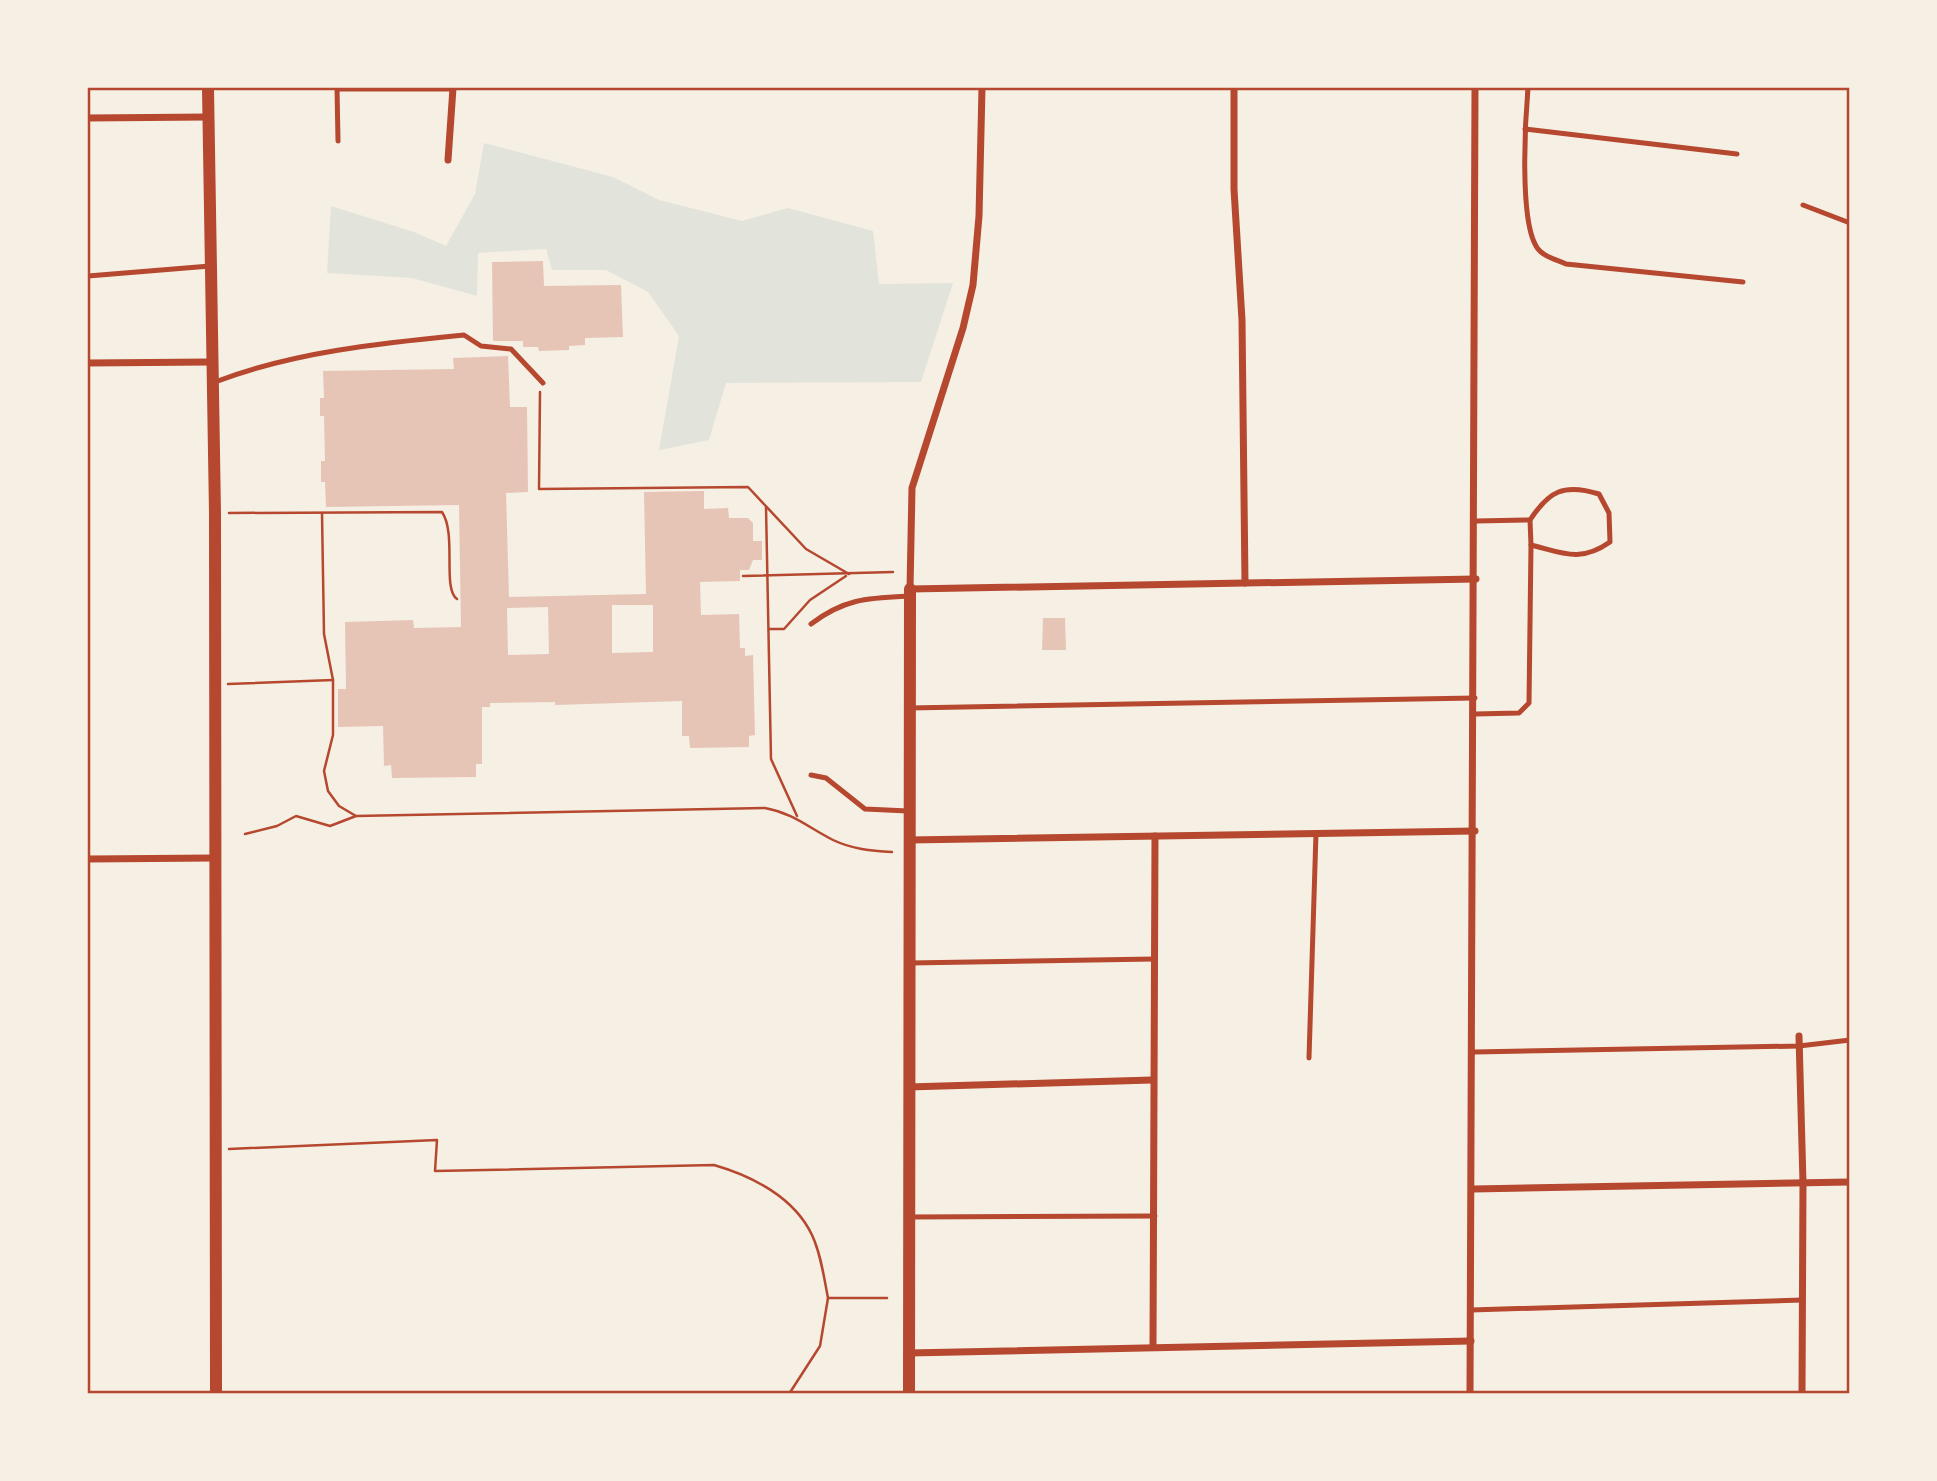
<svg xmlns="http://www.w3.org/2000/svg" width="1937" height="1481" font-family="Ubuntu,sans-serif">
<rect width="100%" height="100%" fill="#f6efe4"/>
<path fill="#e2e4dc" d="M484,143L613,177L659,200L742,221L788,208L873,231L879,284L953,283L921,382L726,383L709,440L659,450L679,336L648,292L606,270H552L546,249L478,253L477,296L412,278L327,273L331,206L414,232L446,246L475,194Z"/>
<g fill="#e6c5b7" fill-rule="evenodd">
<path d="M543,261L544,286L621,285L623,337L585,338V345L569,346V350L539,351L538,347H523V341H493L492,262Z"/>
<path d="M508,356L510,407H527L528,492L506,493L509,597L646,594L644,492L704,491V509L728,508L729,518H748L753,523V541H762V560H753L749,570H740V581L700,582L701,615L739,614L740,648H745V656L753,655L755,735L749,736V747L690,748L689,736H682V701L555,705V702L490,703V707H482V764H476V777L392,778L391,765L384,766L383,726L338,727V689H346L345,622L413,620L414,628L461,627L459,505L326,507L325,482H321V461H325L324,416H320V398H324L323,371L454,369L453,358ZM612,605H653V652L612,653ZM548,607L549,654L508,655L507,608Z"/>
<path d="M1043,618H1065L1066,650H1042Z"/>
</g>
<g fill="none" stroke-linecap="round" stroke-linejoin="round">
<g stroke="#b5482f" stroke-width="2.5">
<path d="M540,392L539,489L748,487L806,549L849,574"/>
<path d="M766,507L771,759L797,816"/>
<path d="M229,513L442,512C457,534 442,589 457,599"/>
<path d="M322,513L324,634L333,680V735L324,771L328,791L339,806L356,816"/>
<path d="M743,576L893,572"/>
<path d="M769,629H784L810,600L846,576"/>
<path d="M228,684L333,680"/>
<path d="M245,834L277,826L296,816L330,826L356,816L765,808C793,813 809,828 833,840C852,849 871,851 892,852"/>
<path d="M229,1149L437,1140L435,1171L714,1165C752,1176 794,1197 812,1235C821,1254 824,1278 828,1298H887"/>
<path d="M789,1394L820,1346L828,1298"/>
</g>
<g stroke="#b5482f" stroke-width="5">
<path d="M337,88L338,141"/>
<path d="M1528,88C1525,122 1520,215 1535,244C1540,256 1555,259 1566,264L1743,282"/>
<path d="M337,89H453"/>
<path d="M1525,129L1737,154"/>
<path d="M1803,205L1850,223"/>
<path d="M88,276L210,266"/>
<path d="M215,382C293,352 381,343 464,335L481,346L511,349L543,383"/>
<path d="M1530,520C1549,491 1564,483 1599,494L1609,513L1610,542C1580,563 1563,553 1531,545"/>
<path d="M811,624C845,598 869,598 910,596"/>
<path d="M909,708L1475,698"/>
<path d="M1475,714L1519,713L1529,703L1531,545L1530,520L1476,521"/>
<path d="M811,775L826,778L865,809L908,811"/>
<path d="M909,963L1154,959"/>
<path d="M1474,1052L1799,1046L1850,1040"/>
<path d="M1309,1058L1316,833"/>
<path d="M909,1217L1155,1216"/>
<path d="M1471,1310L1802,1300"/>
</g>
<g stroke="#b5482f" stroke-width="7">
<path d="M982,88L979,216L973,285L963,328L912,488L910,589L1476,579"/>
<path d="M1234,88V189L1242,320L1245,583"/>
<path d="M88,118L208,117"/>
<path d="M448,160L453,88"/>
<path d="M88,363L210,362"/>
<path d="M909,840L1475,831"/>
<path d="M88,859L214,858"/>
<path d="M1799,1036L1803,1183L1802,1394"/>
<path d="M908,1087L1152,1080"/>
<path d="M1473,1189L1850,1182"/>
<path d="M1153,1347L1155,836"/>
<path d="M909,1353L1471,1341"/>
<path d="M1470,1394L1475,88"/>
</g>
<g stroke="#b5482f" stroke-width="12">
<path d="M208,88L215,513L216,1394"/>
<path d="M909,1394L910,589"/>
</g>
</g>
<rect width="1937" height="1481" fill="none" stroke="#f6efe4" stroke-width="178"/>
<rect x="89" y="89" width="1759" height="1303" fill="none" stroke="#b5482f" stroke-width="2.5"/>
</svg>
